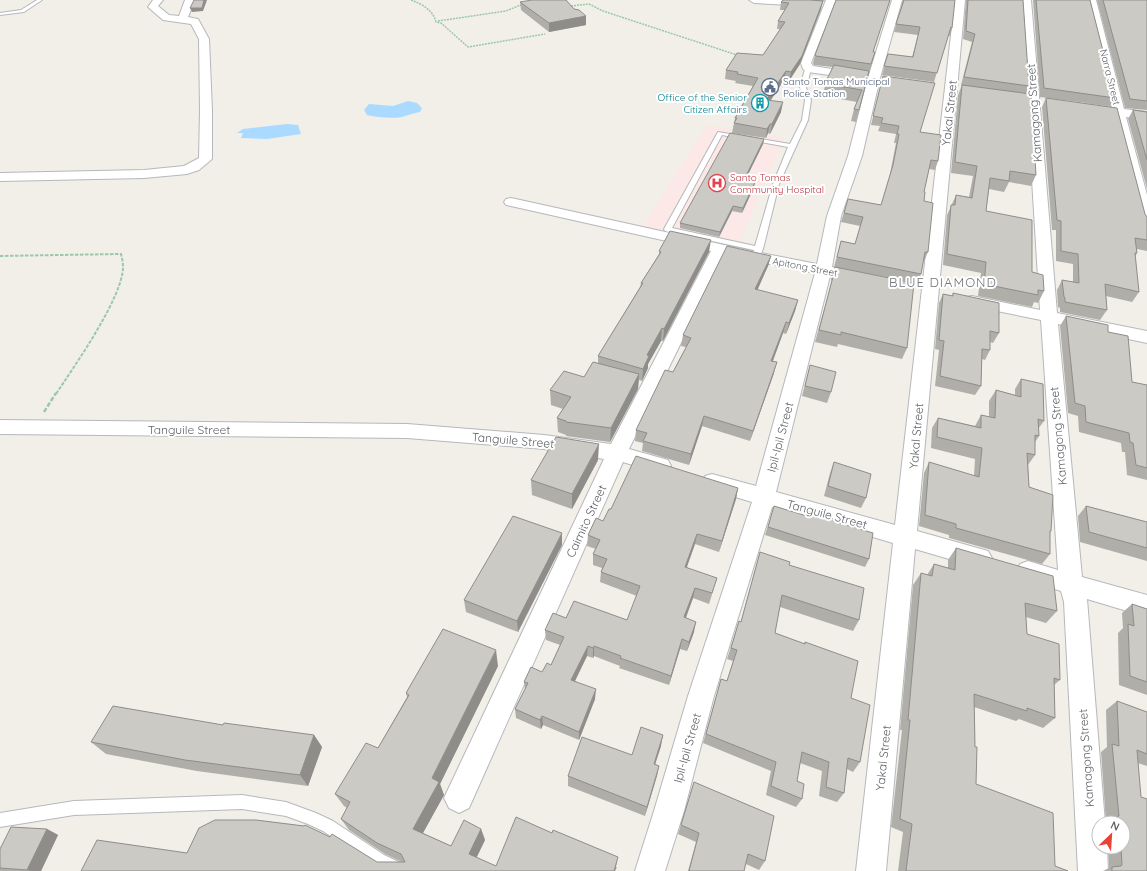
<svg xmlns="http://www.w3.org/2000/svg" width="1147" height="871" font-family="Quicksand,sans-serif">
<rect width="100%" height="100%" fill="#f1efe8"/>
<path fill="#fce8e6" d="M707,125L784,138L737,249L641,229Z"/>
<g fill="#aadaff">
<path d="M408,101L417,103L422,108L420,112C413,113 408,115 402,117C393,119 375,117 367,115L364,110L369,104L393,106Z"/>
<path d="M287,124L298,125L301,134L267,139L241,138L243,133H237L243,129Z"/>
</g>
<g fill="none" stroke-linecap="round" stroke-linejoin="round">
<g stroke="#b5b8bc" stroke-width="2">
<g id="service">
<path d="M37,0H42L24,12L0,15V13L21,10Z"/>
<path d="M808,67L811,69L806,88L811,100L808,120L779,184L763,249L760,256H754V250L665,231L664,229L718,132L790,144L802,120L805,100L800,88L805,69ZM722,135L788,147L773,184L755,246L672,228Z"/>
<path d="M242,795L286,802L316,813L333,821L384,855L407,866L410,871H385L374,865L323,831L308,824L286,816L242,809L74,815L0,827V813L74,801Z"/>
</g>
</g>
<g stroke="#b5b8bc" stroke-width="2">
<g id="minor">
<path d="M153,0H163L158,6L169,15L179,16L185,0H195L188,17L198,19L209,39L212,111V159L199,170L187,174L144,178L0,181V173L144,170L184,166L199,158L200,111L199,39L191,24L163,20L148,7Z"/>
<path d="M749,0H804L811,1L813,3L808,6L754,3Z"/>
<path d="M826,0H836L811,63L813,66L858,73L862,74L864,76L862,78L858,79L808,72L803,69L801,63Z"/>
<path d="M892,0H902L880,78L862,156L841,216L832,267L843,270L845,273L843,276L837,278L830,276L776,492L895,525L955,0H965L917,531L988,551L992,558L988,565L980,568L915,549L886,871H856L893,543L772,507L714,696L684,811L665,871H635L654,811L688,696L752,502L705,488L701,482L705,476L712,474L756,486L815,273L724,255L629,449L668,460L671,466L668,472L661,474L623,462L469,808L459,813L449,808L444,798L604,459L544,449L407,438L0,434V420L407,424L544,435L611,444L711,251L511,206L506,205L504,202L506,199L511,198L756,252L817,264L827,216L848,156L868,78Z"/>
<path d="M1021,0H1031L1057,313L1147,331V343L1058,324L1082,577L1147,595V617L1087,599L1105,823H1099V847H1107L1108,871H1078L1064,602L1061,591L1020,578L1016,571L1020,564L1028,561L1058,570L1041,320L972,306L966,305L964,301L966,297L972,296L1040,310Z"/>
<path d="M1086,0H1096L1124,109L1147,112V120L1126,117L1147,195V227L1142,226L1140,223L1114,115L1088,111L1086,108L1088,105L1092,104L1112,107Z"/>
</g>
</g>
<g stroke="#9cc7a9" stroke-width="1.5" stroke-dasharray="2 1" stroke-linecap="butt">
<path d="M411,0C422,4 433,10 436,22L441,23L468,47L545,34"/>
<path d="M571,6L589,4L603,11L737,55"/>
<path d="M438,21L506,11L523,4"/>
</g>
<path stroke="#9cc7a9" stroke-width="2" stroke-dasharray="3.5 1.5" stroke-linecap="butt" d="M0,256L121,254C122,258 123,262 123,266C124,296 73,368 56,394"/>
<path stroke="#9cc7a9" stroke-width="2.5" stroke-dasharray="4.5 2" stroke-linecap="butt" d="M44,412L56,393"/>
<use href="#service" fill="#fff" fill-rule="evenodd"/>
<use href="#minor" fill="#fff" fill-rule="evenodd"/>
</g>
<g fill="#afaea9">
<path d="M783,0H825L824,1H821V9L800,64L789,81L784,80L770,101L781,112L770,134L768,133L766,138L732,133L735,118L753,86L735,83L736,81L725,79L726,70L763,55L780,29H777L778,21L785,10H780L781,2Z"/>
<path d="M836,0H890L873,52H875L856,122L851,121L854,109L857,102L824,96L825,91L824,90L827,79L833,67L814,65L813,63L815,55Z"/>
<path d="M903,0H955L952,28L950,36L948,35L934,82L882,75L888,54L912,57L918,35L894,32Z"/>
<path d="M966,0H1023L1029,86L1026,94L1036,175L1031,186L1009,182L1004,192L989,189L986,211L1032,272L1044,291L1038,303L1034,302L1032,307L978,296L981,273L943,265L947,215L956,195L969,197L973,176L951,173L958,95L962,85H961L972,42L963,39Z"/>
<path d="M1033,0H1090L1115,98L1110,106L1040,97Z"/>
<path d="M1097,0H1147V110L1125,108Z"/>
<path d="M520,2L574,9L586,16V25L549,32L521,10Z"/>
<path d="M883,76L920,132L938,161L935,170L929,169L924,192V201L928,252L924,261H923L921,274L917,283L834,267L841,241L855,244L860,226L841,222L848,199L881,205L890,174L896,143H894L896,134L878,131L880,126L871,125Z"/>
<path d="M1046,98L1147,217V251L1137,249V253L1135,257L1139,292L1132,302L1106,296L1107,310L1100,320L1060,312V308L1058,307L1057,290L1062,280L1073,282V264L1056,261V230H1052L1042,107Z"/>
<path d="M1133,110L1147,112V189L1128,119Z"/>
<path d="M764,139L763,144L745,180L754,187L742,213L732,211L719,237L680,228V223Z"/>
<path d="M659,251L709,252L663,341H661L648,364V368L642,381L639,380L638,389L610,442L566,436V435L558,432L557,418L563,409L551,405L550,390L584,377L598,363V356L640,287L641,283L659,254Z"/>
<path d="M771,256L768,266L757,290L798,300L795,311L786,334L783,333L773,361L774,373L750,441L702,426L689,465L642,451L643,443L635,441L636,430L673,372L686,347L681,346L683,335Z"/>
<path d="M835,267L907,348L902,359L838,344L837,347L815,342L832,281L831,279Z"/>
<path d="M953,293L999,333L993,343L990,342V350L985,360L982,359L981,386L975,395L935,386L939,350L935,349L939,303L943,294L952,296Z"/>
<path d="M1066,316L1108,332L1132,382L1147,385V480L1127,475L1125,452H1122L1121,443L1079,432L1078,416L1068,413L1060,326Z"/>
<path d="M810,365L831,392L827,403L802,396Z"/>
<path d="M1021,379L1044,421L1038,429L1039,436L1035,442V455L1028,465L1029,487L1051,531L1050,533V554L1042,564L949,538V535L919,526L924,473L929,462L974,476L975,459L931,448L932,428L938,418L975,426L981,415L989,417V401L996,390L1015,395V389Z"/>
<path d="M598,460L572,509L532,495L531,480Z"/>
<path d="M834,462L866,498L861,508L824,496L830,473Z"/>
<path d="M738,488L736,499L719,552L695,544L687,567L714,588L709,604L693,598L686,618L694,632L687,651L680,649L669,685L619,668L620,666L594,656L593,658L587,656L575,681L595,699L579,740L543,725L541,729L516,718L515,709L525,690L524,682L542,672L551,665L560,645L546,640L545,630L566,618L627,620L637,596L600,582L601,572L602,568L593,565V554L596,549L587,546L588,535L603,521L611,509Z"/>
<path d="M774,506L806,516L808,511L833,521L869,559L865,567L765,535Z"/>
<path d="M1086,506L1147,522V561L1080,542L1078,516Z"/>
<path d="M562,545L518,632L466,612L464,600Z"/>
<path d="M956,548L1057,611L1046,623L1026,617L1027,634L1060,680L1054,685L1055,718L1043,728L1019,719L1016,721L974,707L976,784L1055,866L1068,871H898L903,832L891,827L902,730H900L913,585L921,573L927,575L934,564L948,568V560Z"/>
<path d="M760,552L789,565L859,620L853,631L780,607L775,633L804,644L805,642L851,698L860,762L853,772L847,769L844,793L837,802L819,796L822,771L800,763L797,781L802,799L796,807L766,795L771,771L703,743L721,679L727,681L733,661L727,659L739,621H741Z"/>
<path d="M1132,604L1147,609V695L1119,685L1118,633L1123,628L1122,613Z"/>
<path d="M498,666L440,784L444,795L423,833L451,846L481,829L485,840L476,858L496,866L617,867L615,871H81L187,853L377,862H402L385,854L349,830L341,819L347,808L344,806L335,794L378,748L407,697L406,693Z"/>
<path d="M1117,701L1147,712V766L1138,763L1147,871H1103L1109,868L1108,847H1123V823H1105L1106,822L1101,752L1107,747L1106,710Z"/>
<path d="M223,725L314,735L322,747L308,786L197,771L106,754L91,742Z"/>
<path d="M661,746L655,764L659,766L645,816L568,786V776Z"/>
<path d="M694,782L765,861L759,870L746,864L744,871H688L696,842L678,834Z"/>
<path d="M47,829L58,835L41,871H0V849Z"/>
</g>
<g fill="#8f8d8a">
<path d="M204,0H207L203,11L192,12L190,8Z"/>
<path d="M823,1L821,9L800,64L789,81L791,72Z"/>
<path d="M586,16V25L549,32V23Z"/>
<path d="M786,71L784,80L765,109L766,100Z"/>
<path d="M783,102L781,112L770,134L772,124Z"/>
<path d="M770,124L768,133L766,138L767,129Z"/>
<path d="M764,139L763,144L743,185L744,180Z"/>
<path d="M755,182L754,187L742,213L743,208Z"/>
<path d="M733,206L732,211L719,237L720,232Z"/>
<path d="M711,240L709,252L663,341L664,329Z"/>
<path d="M771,256L768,266L753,300L755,289Z"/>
<path d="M798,300L795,311L786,334L789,323Z"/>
<path d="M786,322L783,333L769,371L771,361Z"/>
<path d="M662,328L661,341L648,364V368L642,381L643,369L647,355Z"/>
<path d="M777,362L774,373L750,441L753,431Z"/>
<path d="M639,374L638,389L610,442L611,428Z"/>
<path d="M704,416L702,426L689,465L691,454Z"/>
<path d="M599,444L598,460L572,509V494Z"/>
<path d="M738,488L736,499L719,552L722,541Z"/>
<path d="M562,533V545L518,632L517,621Z"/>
<path d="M697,534L695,544L683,577L685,567Z"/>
<path d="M695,588L693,598L682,627L684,617Z"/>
<path d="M696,622L694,632L687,651L689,642Z"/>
<path d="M682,639L680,649L669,685L671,676Z"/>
<path d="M588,646L587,656L571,689V680Z"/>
<path d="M594,646V656L593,658V648Z"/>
<path d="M496,650L498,666L440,784L444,795L419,840L413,829L432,778Z"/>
<path d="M596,689L595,699L579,740V732Z"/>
<path d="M542,716L543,725L541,729L540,720Z"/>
<path d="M314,735L322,747L308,786L300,775Z"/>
<path d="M663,735L661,746L652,774L654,764Z"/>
<path d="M659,766L657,776L645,816L647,807Z"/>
<path d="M47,829L58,835L41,871H30L27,870Z"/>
<path d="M481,829L485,840L473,865L469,854Z"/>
<path d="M618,857L615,871H614Z"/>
</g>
<g fill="#cccac5" stroke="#8f8d8a">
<path d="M194,0H204L202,8H190Z"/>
<path d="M532,0H566L574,9L579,10L586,16L549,23L520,2Z"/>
<path d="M783,0H810L823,1L802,56L791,72L786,71L766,100L783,102L772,124H770L767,129L734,123L737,118H735L758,78L737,74L738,72L726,70L737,53L763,55L785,22L778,21L789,3L781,2Z"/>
<path d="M836,0H890L873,52H875L871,64L816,56L815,55Z"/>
<path d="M904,0H955L952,28L951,27L937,73L884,66L888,54L913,57L920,27L896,24Z"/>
<path d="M968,0H1023L1029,86L964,77L975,34L966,31Z"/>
<path d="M1036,0H1090L1115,98L1044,88Z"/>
<path d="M1103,0H1147V101L1130,99Z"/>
<path d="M834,65L869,71L859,110L854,109L862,90L827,84L829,79H827Z"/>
<path d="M883,76L935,83L920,132L941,135L938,161L931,160L924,192H925L924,201L933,203L928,252H925L921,274L837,257L841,241L855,244L863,217L844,213L848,199L881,205L893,165L899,134H897L899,126L881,123L883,118L873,116Z"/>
<path d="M962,85L1031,94L1036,175L1010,171L1009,181L990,178L986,211L1032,220V272L1043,275L1044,291L1038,290V295L984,284L986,262L947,254L951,205H955L956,195L972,198L977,166L955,162Z"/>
<path d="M1046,98L1117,108L1145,214L1147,217V240L1135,238L1137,253H1135L1139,292L1105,284L1107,310L1065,302V298L1064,297L1062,280L1079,283L1078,254L1061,251V221L1057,220Z"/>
<path d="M1133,110L1147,112V160Z"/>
<path d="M730,133L764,139L744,180L755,182L743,208L733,206L720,232L680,223Z"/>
<path d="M670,231L711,240L664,329L662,328L647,355L649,356L643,369L598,356L643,283H641L661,252L659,251Z"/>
<path d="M727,246L771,256L755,289L798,300L789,323L786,322L771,361L777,362L753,431L704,416L691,454L643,441L647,433L636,430L665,370L673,372L691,338L683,335Z"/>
<path d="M835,267L914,283L907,348L841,332V335L819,330L835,269Z"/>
<path d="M953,293L999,303V333L990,331V350L982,349L981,386L940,376L944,341L939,340L943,294L953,296Z"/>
<path d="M1066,316L1108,325V332L1128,336L1132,382L1147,385V468L1136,465L1133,443L1130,442L1129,433L1086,422L1085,406L1075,403Z"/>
<path d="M593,362L639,374L611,428L566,422V421L557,418L571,397L550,390L564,371L584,377Z"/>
<path d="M810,365L836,372L831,392L805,386Z"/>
<path d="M1021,379L1043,384L1044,421L1038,419L1039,436L1035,435V455L1027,453L1029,487L1053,495L1051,531H1050V554L956,528V524L925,515L929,462L979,477L982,448L937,437L938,418L981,428V415L995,418L996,390L1021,397Z"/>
<path d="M556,437L599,444L572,494L531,480Z"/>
<path d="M636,456L738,488L722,541L697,534L685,567L717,578L712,593L695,588L684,617L696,622L689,642L682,639L671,676L620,658L621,656L594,646L593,648L588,646L571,680L596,689L579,732L542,716L540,720L515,709L528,683L524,682L531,667L542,672L547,663L551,665L564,637L545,630L553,613L566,618L574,601L627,620L640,586L601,572L607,559L593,554L600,540L588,535L596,518L603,521L609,509H611Z"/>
<path d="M834,462L871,474L866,498L828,486Z"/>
<path d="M774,506L807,516L808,511L834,519L833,521L873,533L869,559L768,527Z"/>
<path d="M1086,506L1147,522V548L1089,532Z"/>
<path d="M513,516L562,533L517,621L464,600Z"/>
<path d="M956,548L1053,576L1057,611L1025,603L1027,634L1059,644L1060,680L1054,678L1055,718L1027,708V711L974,694L975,747H977L976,784L1053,813L1055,866L1068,871H906L912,824L900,819L910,720H908L921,573L932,576L934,564L955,570Z"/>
<path d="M760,552L790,562L789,565L864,588L859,620L782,595L775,633L805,644V642L858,661L851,698L870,705L860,762L848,758L844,793L826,787L829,762L802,752L797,781L804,784L802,799L771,786L776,762L706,734L721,679L727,681L737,650L731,648L739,621L741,622Z"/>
<path d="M1132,604L1147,609V682L1130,676L1128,624L1134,626Z"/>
<path d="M443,629L496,650L432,778L439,782L413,829L451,846L464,820L481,829L469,854L496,866L516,817L552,833L553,830L618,857L614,871H81L97,840L187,853L199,828L215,820H256L304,826L305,825L330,837L332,834L377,862H405L401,854L377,843L341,819L350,802L335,794L366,743L378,748L409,695L406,693Z"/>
<path d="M1117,701L1147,712V754L1137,750L1141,797L1147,799V871H1112V867L1121,866L1122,865L1121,847H1123V823H1116L1115,817L1119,816L1112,744L1119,746Z"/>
<path d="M113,706L223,725L224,723L314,735L300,775L185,760L91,742Z"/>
<path d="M641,727L663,735L654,764L659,766L647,807L568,776L582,737L632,755Z"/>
<path d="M694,782L774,816L765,861L748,854L744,871H689L699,833L681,825Z"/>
<path d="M11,827L47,829L27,870L0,868V849Z"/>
</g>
<defs>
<g id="civic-ring" transform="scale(0.9)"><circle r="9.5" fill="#fff" stroke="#5c6f8a" stroke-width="1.5"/><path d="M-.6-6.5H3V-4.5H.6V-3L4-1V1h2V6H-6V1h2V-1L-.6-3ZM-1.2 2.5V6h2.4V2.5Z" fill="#5c6f8a"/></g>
<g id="building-ring" transform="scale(0.9)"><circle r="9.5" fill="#fff" stroke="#0f9aa8" stroke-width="1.5"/><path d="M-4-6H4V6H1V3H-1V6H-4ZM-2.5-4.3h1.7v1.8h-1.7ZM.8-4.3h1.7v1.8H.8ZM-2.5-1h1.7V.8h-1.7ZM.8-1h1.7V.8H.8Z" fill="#0f9aa8"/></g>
<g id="hospital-ring" transform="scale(0.9)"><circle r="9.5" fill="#fff" stroke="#e0444e" stroke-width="1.5"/><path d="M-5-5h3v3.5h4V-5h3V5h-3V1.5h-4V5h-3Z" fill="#e0444e"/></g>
</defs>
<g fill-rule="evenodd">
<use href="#civic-ring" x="770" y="87"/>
<use href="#building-ring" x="760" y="103"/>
<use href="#hospital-ring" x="717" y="183"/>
</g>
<g text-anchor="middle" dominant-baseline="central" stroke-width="4" stroke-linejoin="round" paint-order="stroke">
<g font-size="10" fill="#5f6368" stroke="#fff">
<text transform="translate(1110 77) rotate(76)">Narra Street</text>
<text transform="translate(805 267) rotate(11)">Apitong Street</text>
</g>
<g font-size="10" fill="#4e5e75" stroke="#fff" text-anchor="start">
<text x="783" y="81">Santo Tomas Municipal<tspan x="783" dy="12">Police Station</tspan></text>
</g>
<g font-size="10" fill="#0d838f" stroke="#fff" text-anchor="end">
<text x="747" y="97">Office of the Senior<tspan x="747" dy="12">Citizen Affairs</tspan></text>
</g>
<g font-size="10" fill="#be3a42" stroke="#fff" text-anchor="start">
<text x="730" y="177">Santo Tomas<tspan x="730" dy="12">Community Hospital</tspan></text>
</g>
<g font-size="12" fill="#5f6368" stroke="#fff">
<text transform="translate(949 113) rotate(-84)">Yakal Street</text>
<text transform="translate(1034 113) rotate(-94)">Kamagong Street</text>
<text x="189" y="429">Tanguile Street</text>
<text transform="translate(916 436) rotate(-85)">Yakal Street</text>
<text transform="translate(1058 436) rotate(-95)">Kamagong Street</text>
<text transform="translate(780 437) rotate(-75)">Ipil-Ipil Street</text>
<text transform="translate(513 440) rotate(5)">Tanguile Street</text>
<text transform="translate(827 514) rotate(15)">Tanguile Street</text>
<text transform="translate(586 521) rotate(-65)">Caimito Street</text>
<text transform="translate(687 748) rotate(-74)">Ipil-Ipil Street</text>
<text transform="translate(883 758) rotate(-84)">Yakal Street</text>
<text transform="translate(1086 758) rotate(-94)">Kamagong Street</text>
</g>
<g font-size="13" letter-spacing="1" fill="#70757a" stroke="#fff">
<text x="943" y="282">BLUE DIAMOND</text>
</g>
</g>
<g transform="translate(1111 835) rotate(25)"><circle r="19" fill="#ffffff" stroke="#bfc1c3"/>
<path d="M0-3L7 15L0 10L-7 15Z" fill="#ea4335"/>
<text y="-6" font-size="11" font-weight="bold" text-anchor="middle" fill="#5f6368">N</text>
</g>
</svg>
